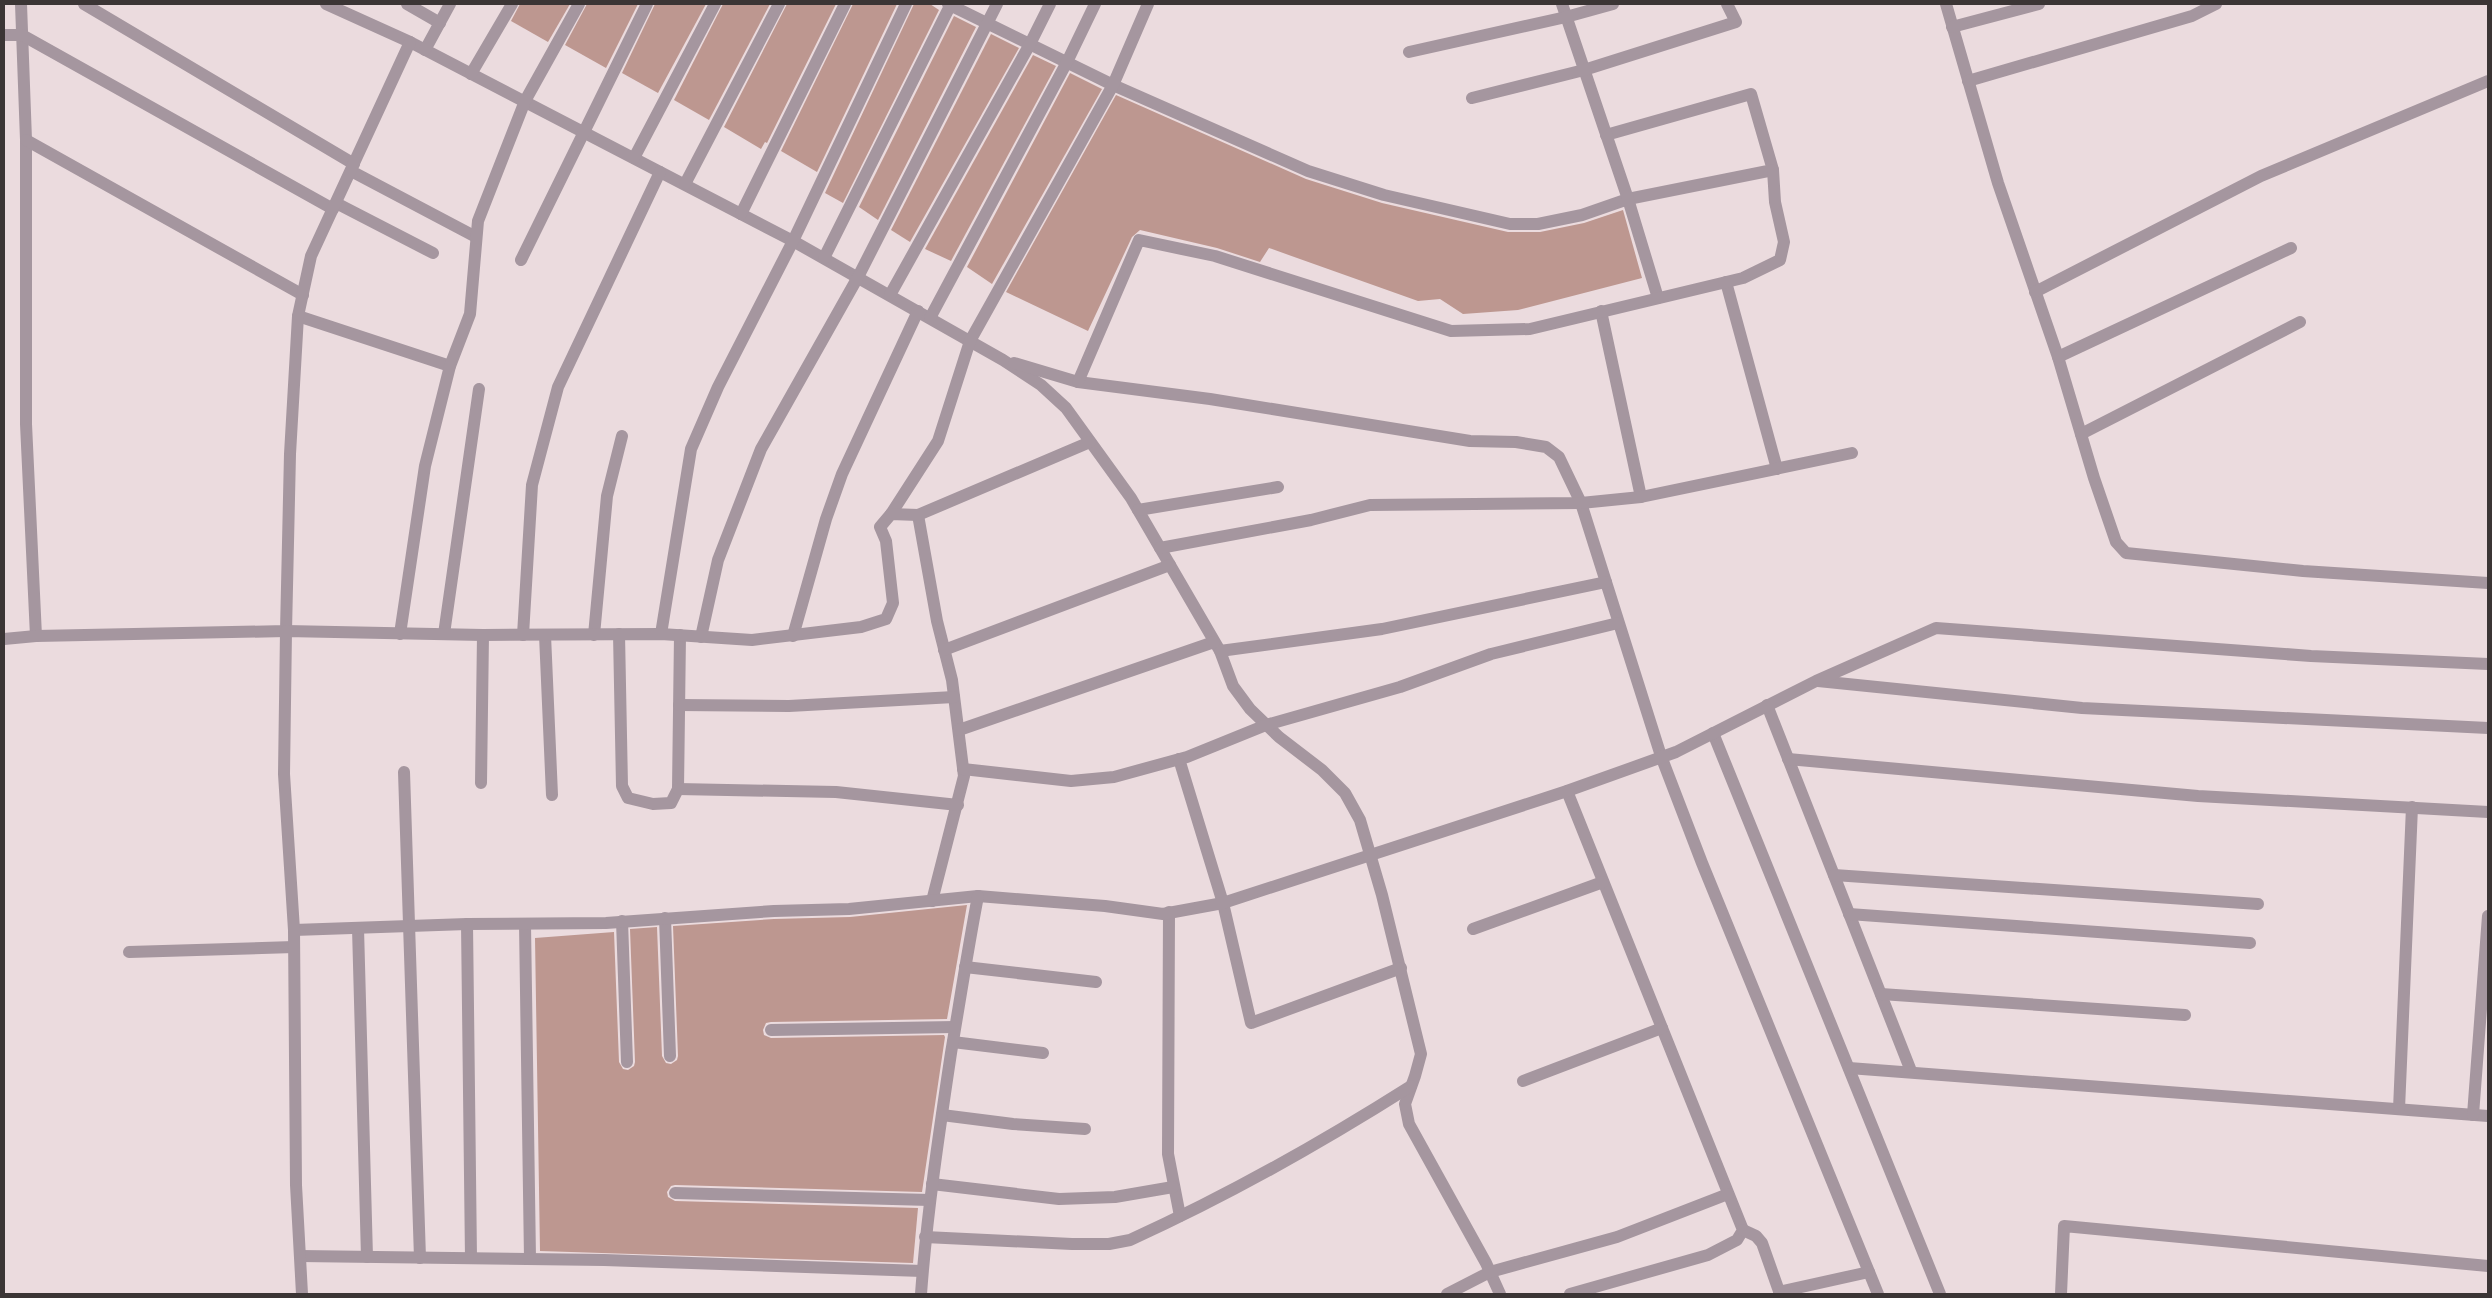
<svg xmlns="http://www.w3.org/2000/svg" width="2492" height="1298" font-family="'Fira Sans',sans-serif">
<rect width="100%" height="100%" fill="#ebdbde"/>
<g fill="#bd9790">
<path d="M520,4H570L548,42L511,21Z"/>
<path d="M587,4H638L606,68L565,45Z"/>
<path d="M655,4H706L658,93L622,73Z"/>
<path d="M723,4H770L709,120L674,100Z"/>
<path d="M787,4H836L767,143L765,142L761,149L724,127Z"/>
<path d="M853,4H897L817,172L781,151Z"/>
<path d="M914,4H930L939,10L843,203L825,193Z"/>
<path d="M954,16L976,27L878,220L859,207Z"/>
<path d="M991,34L1019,48L910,242L891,230Z"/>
<path d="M1033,55L1056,66L951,261L925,249Z"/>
<path d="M1070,73L1102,89L992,284L967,267Z"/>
<path d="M1116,95L1306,179L1382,203L1508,232H1540L1584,223L1623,210L1642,278L1518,310L1463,314L1440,299L1418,301L1269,248L1260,262L1217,248L1140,230L1132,237L1088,331L1006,292Z"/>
<path d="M967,905L947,1019L771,1022L766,1023L763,1030L764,1035L771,1038L944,1035L945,1037L922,1192L675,1185L671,1186L667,1192L668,1197L675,1201L918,1208L913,1263L540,1251L535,938L614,932L619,1062L623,1069L628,1070L634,1066L635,1062L630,929L657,927L662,1056L666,1063L671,1064L677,1060L678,1056L673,926L774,919L850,917Z"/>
</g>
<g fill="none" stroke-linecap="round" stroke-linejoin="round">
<g stroke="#a5969f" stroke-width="12">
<path d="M21,4L26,140V424L36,636"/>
<path d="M84,4L354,164"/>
<path d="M326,4L410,42L793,241L1003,360L1041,385L1066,408L1131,498L1220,651L1233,686L1250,709L1279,737L1322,770L1345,793L1360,820L1382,895L1421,1054L1415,1076L1405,1104L1409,1124L1486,1263L1500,1294"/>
<path d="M407,4L440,23"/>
<path d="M948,4L1113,85L1308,171L1384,195L1510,224H1538L1582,215L1628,199L1773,170L1751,94L1606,135"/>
<path d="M1562,4L1628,199L1658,298"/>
<path d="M1946,4L1998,183L2058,357L2094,478L2116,542L2126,553L2303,571L2488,583"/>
<path d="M1952,27L2039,4"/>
<path d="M4,35H22L333,209"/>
<path d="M425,50L450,4"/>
<path d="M1409,52L1566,17L1613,4"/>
<path d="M471,74L512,4"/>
<path d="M1968,81L2192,16L2216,4"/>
<path d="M1472,98L1584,70L1736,22L1727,4"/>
<path d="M26,140L303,295"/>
<path d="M634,158L715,4"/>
<path d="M351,171L476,237"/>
<path d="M685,184L779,4"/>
<path d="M336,203L433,253"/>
<path d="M741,214L845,4"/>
<path d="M824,258L951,4"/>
<path d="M521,260L647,4"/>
<path d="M1726,282L1777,469"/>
<path d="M2035,292L2261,176L2488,81"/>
<path d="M890,295L1030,44L1050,4"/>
<path d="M1601,311L1641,497"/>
<path d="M298,316L450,366"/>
<path d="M930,318L1067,62L1095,4"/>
<path d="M2058,357L2291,248"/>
<path d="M1014,363L1078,382L1210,399L1470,441L1516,442L1546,447L1559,457L1581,503L1661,756L1702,863L1878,1294"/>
<path d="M1078,382L1139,240L1215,256L1451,331L1530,329L1743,278L1780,260L1784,242L1775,202L1773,170"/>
<path d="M2081,434L2300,322"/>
<path d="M1138,510L1278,487"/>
<path d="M891,514L938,441L970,341L1113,85L1148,4"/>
<path d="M918,515L937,621L952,680L964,776L932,901"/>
<path d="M1160,548L1311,520L1370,505L1581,503L1641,497L1852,453"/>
<path d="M400,634L425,466L450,366L470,314L478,221L525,101L579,4"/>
<path d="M444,634L479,389"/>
<path d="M619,634L622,786L628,798L653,804L671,803L678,789L680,635"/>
<path d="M661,634L691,449L718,387L793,241L906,4"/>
<path d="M523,635L532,485L558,387L660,172"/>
<path d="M545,635L552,795"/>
<path d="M594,635L607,496L622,436"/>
<path d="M793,636L826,519L842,474L918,311"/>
<path d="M701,637L718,560L761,449L858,277L997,4"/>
<path d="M4,639L36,636L286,631L290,454L298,316L311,256L410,42"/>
<path d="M944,650L1170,565"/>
<path d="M1220,651L1382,629L1606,582"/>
<path d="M1818,681L2082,708L2488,728"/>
<path d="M679,705L789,706L954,697"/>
<path d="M1767,705L1911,1071"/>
<path d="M959,730L1214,642"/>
<path d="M1713,733L1940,1294"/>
<path d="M1179,759L1223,903L1251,1023L1401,968"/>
<path d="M1788,759L2198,796L2488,812"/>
<path d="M963,769L1071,781L1114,777L1187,757L1266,725L1400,687L1491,654L1618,623"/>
<path d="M404,772L420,1258"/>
<path d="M481,783L483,635"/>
<path d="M678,789L836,792L958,805"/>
<path d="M1567,791L1743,1230L1737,1240L1708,1255L1570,1294"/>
<path d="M1834,875L2258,904"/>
<path d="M1169,912L1168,1154L1180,1216"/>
<path d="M1849,914L2250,943"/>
<path d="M665,918L670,1056"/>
<path d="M622,921L627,1062"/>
<path d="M467,924L471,1258"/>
<path d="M525,924L530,1259"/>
<path d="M358,928L367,1257"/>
<path d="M1473,929L1603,882"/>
<path d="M294,930L467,924L606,923L774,911L849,909L978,896L1105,906L1163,914L1223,903L1567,791L1676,752L1816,681L1936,628L2311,656L2488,664"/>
<path d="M129,952L294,947"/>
<path d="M965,967L1096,982"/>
<path d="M1881,994L2185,1015"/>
<path d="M771,1030L955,1027"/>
<path d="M953,1042L1043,1053"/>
<path d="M1849,1068L2488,1116"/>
<path d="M1523,1081L1662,1028"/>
<path d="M2399,1109L2412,807"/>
<path d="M942,1115L1013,1124L1085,1129"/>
<path d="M2473,1115L2488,916"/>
<path d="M932,1184L1059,1199L1115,1197L1173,1187"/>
<path d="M675,1193L930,1200"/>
<path d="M1743,1230L1756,1236L1762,1243L1780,1294"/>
<path d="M925,1237L1072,1244H1109L1130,1240C1227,1196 1321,1143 1411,1086"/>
<path d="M300,1256L604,1260L922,1271"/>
<path d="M1779,1292L1869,1272"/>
<path d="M302,1294L296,1185L294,930L284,774L286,631L483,635L661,634L752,640L861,627L886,619L893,603L886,541L880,527L891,514L918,515L1090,442"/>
<path d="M921,1294C927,1213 939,1133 951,1053C960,1000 968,948 978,896"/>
<path d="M1447,1294L1490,1272L1617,1237L1728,1194"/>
<path d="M2061,1294L2064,1226L2488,1266"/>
</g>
</g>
<rect width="2492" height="1298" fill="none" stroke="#3b3535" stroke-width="10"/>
</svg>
